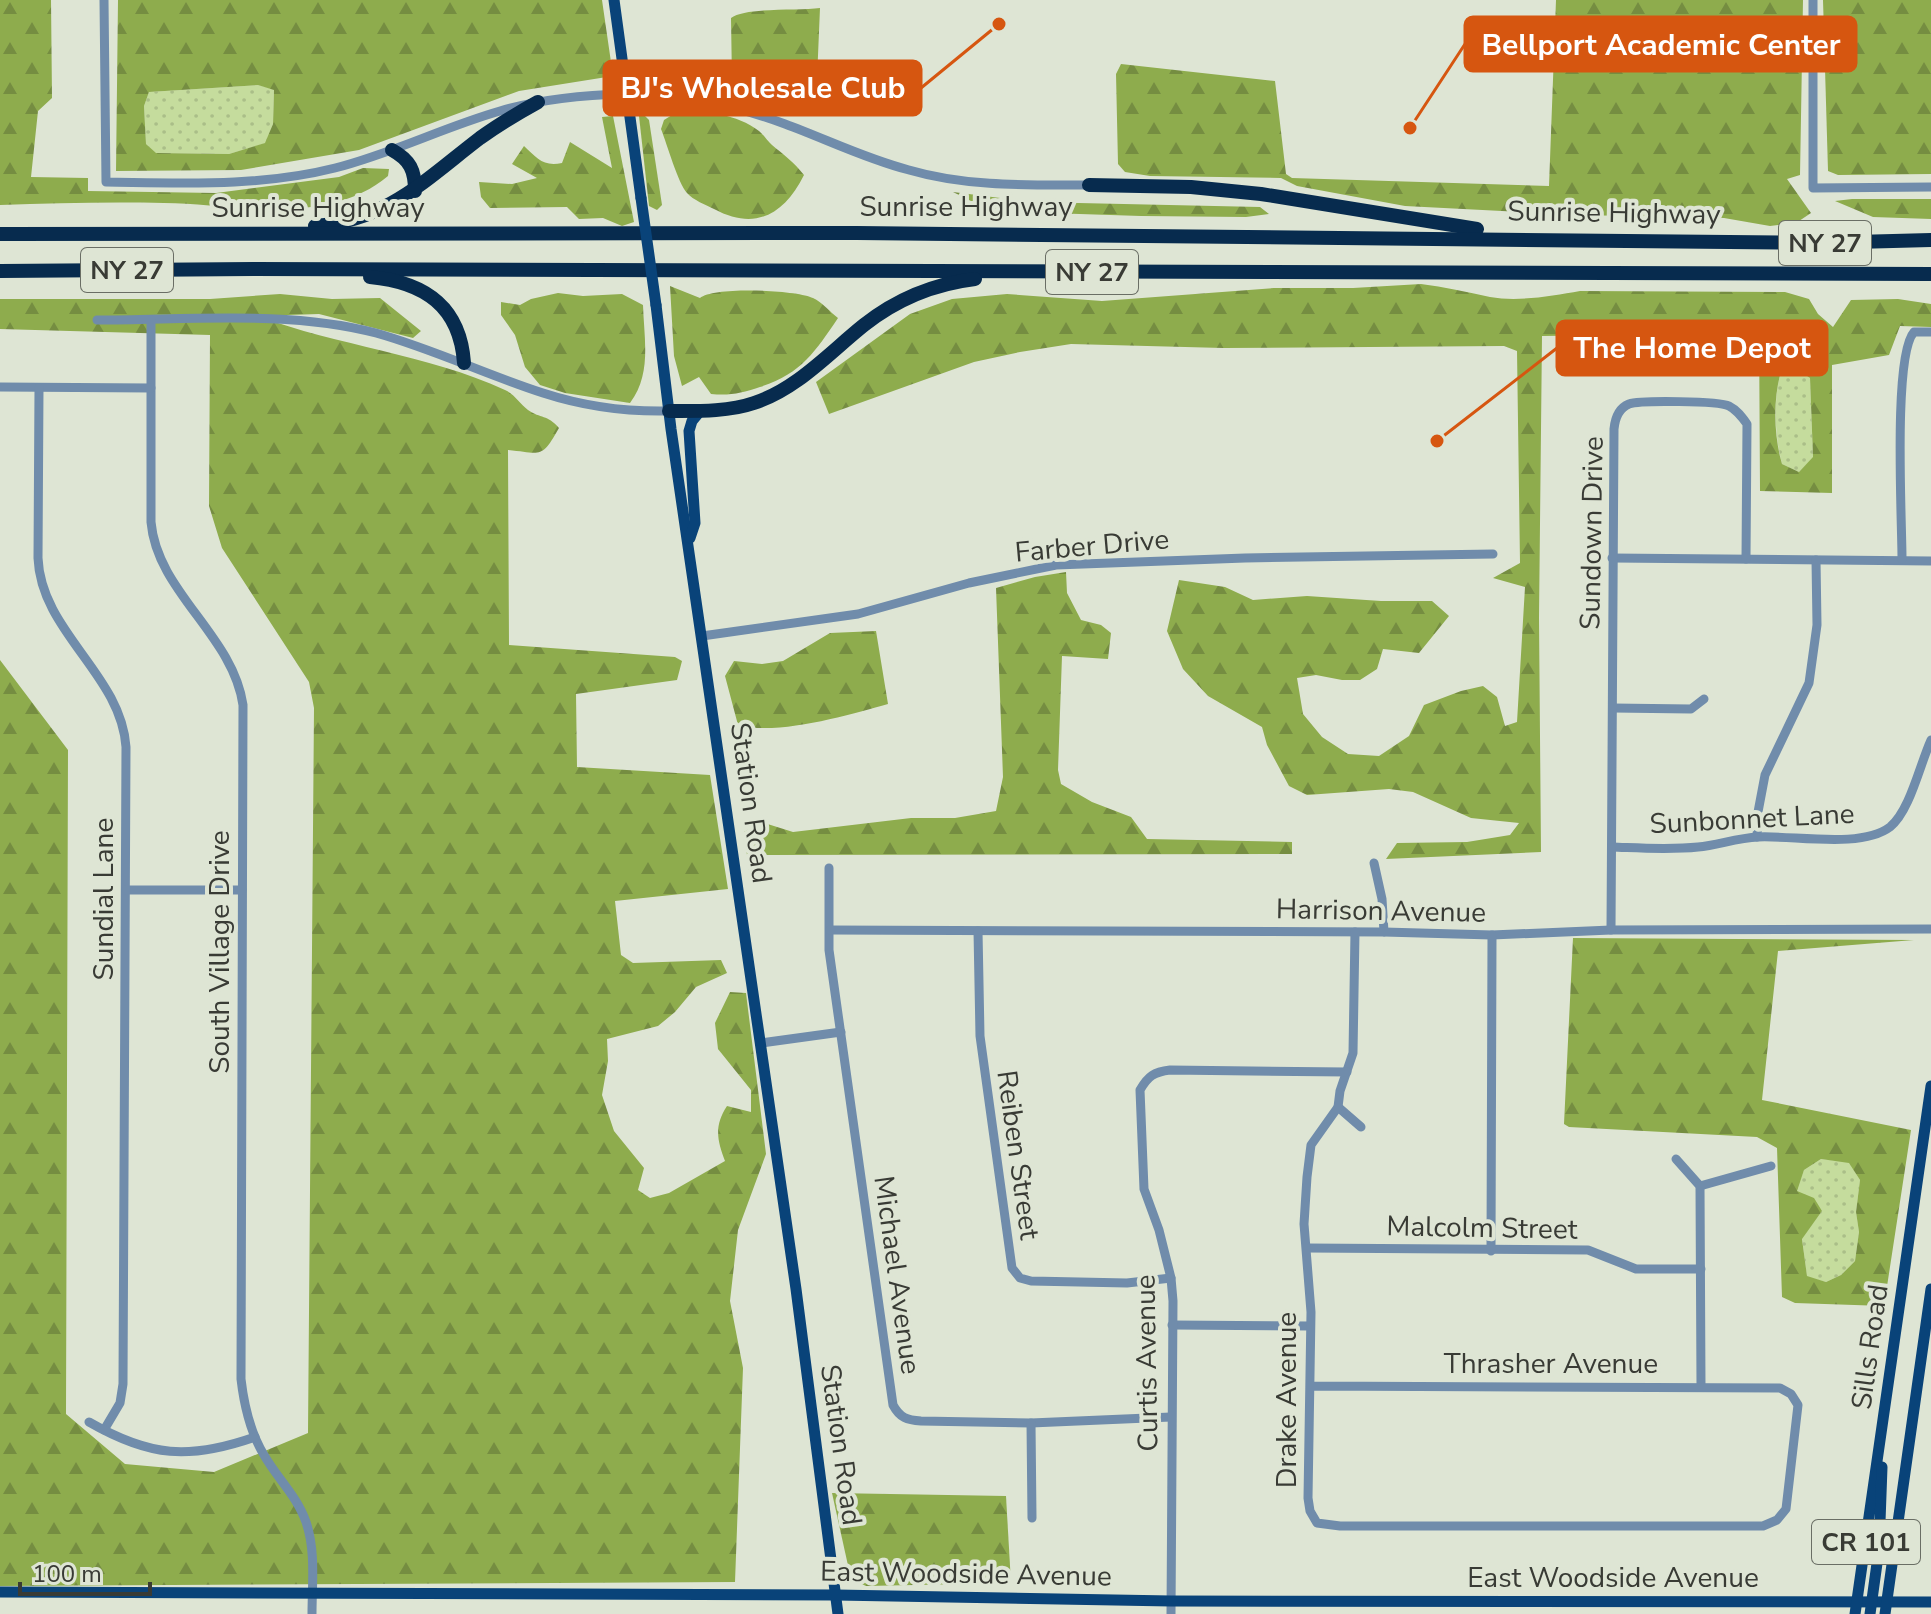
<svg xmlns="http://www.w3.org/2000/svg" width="1931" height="1614" font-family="'Nunito Sans',sans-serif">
<defs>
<pattern id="grass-dots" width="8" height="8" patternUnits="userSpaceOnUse" patternTransform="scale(2)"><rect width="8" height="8" fill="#c5dc9d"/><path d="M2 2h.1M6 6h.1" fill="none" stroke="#aabe88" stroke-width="1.8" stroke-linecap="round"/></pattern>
<pattern id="forest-firs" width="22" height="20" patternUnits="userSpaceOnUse" patternTransform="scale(2)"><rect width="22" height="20" fill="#8eac4d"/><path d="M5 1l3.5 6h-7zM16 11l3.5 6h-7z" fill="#758d41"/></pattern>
</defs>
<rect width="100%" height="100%" fill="#dee5d4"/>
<g fill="url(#grass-dots)">
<path d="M258,85L274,89L273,124L266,143L229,154L155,153L146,144L144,106L149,92Z"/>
<path d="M1799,370L1810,378L1813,458L1799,472L1782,464C1775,437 1773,403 1780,375L1787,371Z"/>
<path d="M1821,1159L1849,1162L1860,1180L1856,1212L1859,1232L1855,1261L1841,1275L1826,1282L1807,1277L1802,1238L1822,1211L1796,1191L1804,1170Z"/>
</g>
<g fill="url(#forest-firs)" fill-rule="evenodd">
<path d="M0,0H51L52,98L38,111L31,177L88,178V191L216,193L339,177L363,168L389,169L388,176C327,227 238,204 164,203C109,202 55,203 0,205Z"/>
<path d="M118,0H602L613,76L519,91L359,150L241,170L116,171ZM258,85L274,90L273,124L265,143L229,154L156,153L146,144L144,106L149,92Z"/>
<path d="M1556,0H1803L1800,175L1787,179L1811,213L1796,223L1770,226L1724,218L1578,215L1405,206L1297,186L1281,178L1150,176L1125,172L1118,164L1116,74L1121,64L1275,81L1286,174L1292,178L1549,186Z"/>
<path d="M1823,0H1931V174L1838,175L1828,171Z"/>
<path d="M820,8L816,103L793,112L737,91L732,81L731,18C745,7 799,11 820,8Z"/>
<path d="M680,110C706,111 737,114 759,131C764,135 767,141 772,145C784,155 794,162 804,175C784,215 755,231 714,209C706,205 693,200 687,193C678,183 667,144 661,129L664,120Z"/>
<path d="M642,113L649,120L662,205L657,210L649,206L639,116Z"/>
<path d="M613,116L634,222L622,226L603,218L579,219L567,207L490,208L481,197L479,182L512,184L537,178L512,164L524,146C537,158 543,167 562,163L570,142L612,168L602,117Z"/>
<path d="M953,192L1033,202L1260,207L1269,214L1246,217L1141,216L1018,212L981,206Z"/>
<path d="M1852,199H1931V219L1873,217L1835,201Z"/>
<path d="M1421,284C1444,287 1467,292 1490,297C1518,302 1552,296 1580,291L1785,292L1809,299L1818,314L1833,327L1851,300L1898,299L1931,304V327L1900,326L1889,355L1832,365V493L1760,491L1759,322L1696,324L1693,334L1542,336L1539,618L1541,852L1386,859L1397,843L1467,842L1510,835L1519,823L1471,818L1413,792L1389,789L1307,795L1289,786L1267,745L1262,727L1208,696L1183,669L1167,631L1179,580L1225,587L1253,600L1307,596L1381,601H1432L1449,616L1419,653L1383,649L1377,669L1360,680H1342L1316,675L1297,678L1303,714L1322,737L1348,754L1379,756L1409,736L1424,705L1461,691L1483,686L1497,697L1505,726L1517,722L1525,587L1493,578L1520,563L1517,351L1504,346L1223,348L1071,344L1020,352L974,362L829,414L816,382L910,314L952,299L1007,294L1102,301L1274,288H1353ZM1798,370L1810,378L1813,457L1799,472L1782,464C1774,437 1773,402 1780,375Z"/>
<path d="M670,286L700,298C714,286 797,290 813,298C822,302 830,312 838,318C815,352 801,374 760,387C742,393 730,396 711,394L699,377L682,386L674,356Z"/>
<path d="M558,293L583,296L622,294L643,305C644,339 652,374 630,403L565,393L540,385L525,367L515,335L501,315V302L520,305L531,299Z"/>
<path d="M280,294L332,299L380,298L421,331L413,338L319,314L258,316C338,346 427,354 505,390C514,394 520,404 528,410C541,419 547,414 559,428C541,460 541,453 508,450L509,645L675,657L682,661L677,680L576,694L577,767L710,775L728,889L615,901L621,955L633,963L721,960L727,973L696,987L675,1012L658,1026L607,1039L608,1061L602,1095L614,1131L644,1168L638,1190L650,1198L669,1193L725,1161C717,1140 714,1126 727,1106L751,1112V1090L718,1049L715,1023L730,992L746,993L766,1154L738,1230L730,1301L743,1368L735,1582L0,1586V660L68,750L66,1414L125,1464L214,1472L308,1433L314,708L309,682L222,548L209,506L210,335L0,329V299H210Z"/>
<path d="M1066,572L1067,593L1081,620L1101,625L1111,633L1108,659L1062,656L1058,770L1061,784L1092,802L1131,817L1147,839L1292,842V854L761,855L759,871L750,878L744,832L761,822L793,832L911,818H955L996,811L1003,777L996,588L1035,577Z"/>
<path d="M876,631L888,704C849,715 777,736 738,725L725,676L734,661L762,664L783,661L830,633Z"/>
<path d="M1573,938L1914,940L1778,951L1762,1100L1911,1130L1884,1306L1795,1303L1782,1297L1777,1148L1757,1137L1569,1127L1564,1124ZM1821,1159L1849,1163L1860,1180L1856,1212L1859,1232L1855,1261L1841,1275L1826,1282L1807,1276L1802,1239L1822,1211L1814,1198L1797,1191L1804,1170Z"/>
<path d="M832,1493L1006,1496L1011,1583L866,1586L851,1579Z"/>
</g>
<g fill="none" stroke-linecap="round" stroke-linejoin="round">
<g stroke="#708cab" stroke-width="9">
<path d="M104,0L106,182C183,183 260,187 335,168C391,154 444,127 500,111C541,99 583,95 625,94C679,94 734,105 785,124C826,139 866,159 909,170C967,187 1029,185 1089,185"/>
<path d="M1813,0V188L1931,187"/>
<path d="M97,320C187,320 290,310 376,333C433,349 487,375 543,393C583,406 627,412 669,411"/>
<path d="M151,320V522C157,592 233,635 243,705L241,1379C244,1405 250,1432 264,1455C277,1478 297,1496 306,1522C316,1551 312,1584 312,1614"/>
<path d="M0,387L151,388"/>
<path d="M39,388L38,558C41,632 121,674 126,747L123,1384L120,1403L104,1430"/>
<path d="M1612,558L1931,561"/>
<path d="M1902,559C1902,520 1893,355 1914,332H1931"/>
<path d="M702,636L858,614L969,583L1056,565L1245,558L1493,554"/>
<path d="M1613,708L1691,709L1704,699"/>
<path d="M1757,837L1758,812L1765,775L1809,683L1817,625L1816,560"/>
<path d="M1612,847C1641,848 1670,850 1698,847C1718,845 1737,838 1758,837C1793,835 1861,849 1890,827C1910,811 1920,764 1931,740"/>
<path d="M1374,863L1382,899L1384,932"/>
<path d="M829,868V950L893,1405C900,1418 907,1420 921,1421L1031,1423L1171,1417"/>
<path d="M126,890H242"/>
<path d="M830,930L1384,932L1492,935L1611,930L1931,929"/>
<path d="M1611,930L1614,429C1615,419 1619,408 1629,404C1640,400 1719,401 1729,406C1737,410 1742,417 1747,424L1746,559"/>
<path d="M978,931L980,1036L1012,1268L1020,1278L1031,1281L1127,1283L1171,1278"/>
<path d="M761,1043L841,1032"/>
<path d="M1338,1107L1361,1127"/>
<path d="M1676,1159L1700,1186L1701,1386"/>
<path d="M1700,1186L1771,1166"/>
<path d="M1307,1248L1588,1250L1636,1269H1701"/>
<path d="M1491,1251L1492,935"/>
<path d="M1172,1325L1310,1326"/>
<path d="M1310,1386L1780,1388L1791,1394L1798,1405L1786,1509L1777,1520L1763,1526H1340L1317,1523L1310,1511L1308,1498L1311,1312L1304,1224L1307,1177L1311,1145L1338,1107L1340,1091L1353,1053L1355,932"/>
<path d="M89,1422C150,1457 189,1460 255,1437"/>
<path d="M1031,1423L1032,1518"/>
<path d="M1171,1614L1173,1301L1171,1278L1159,1230L1144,1189L1140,1090C1148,1076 1154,1072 1170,1070L1347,1072"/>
</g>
<g stroke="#094379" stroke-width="11">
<path d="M614,0L641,198"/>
<path d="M656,305L671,429L796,1289L838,1614"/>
<path d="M690,538L695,523L689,431L692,421L701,410"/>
<path d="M0,1592L836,1595L1171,1601L1931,1602"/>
<path d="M1855,1614L1931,1086"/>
<path d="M1870,1614L1879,1549L1882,1467"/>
<path d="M1885,1614L1931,1289"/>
</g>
<g stroke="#072b4e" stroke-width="14">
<path d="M392,150C410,160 415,170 415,191"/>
<path d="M1089,185L1191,187L1261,194L1477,229"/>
<path d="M315,226C388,220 425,180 480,138C498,125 518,113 538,102"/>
<path d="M0,234L857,233L1817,243L1931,240"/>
<path d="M0,271L253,269L1931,274"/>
<path d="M370,277C424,282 460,306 464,363"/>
<path d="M669,411C696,411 728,412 754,403C797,389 829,353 864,325C897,299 933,284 975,279"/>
</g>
<path stroke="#094379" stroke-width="11" d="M641,198L656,305"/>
</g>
<g text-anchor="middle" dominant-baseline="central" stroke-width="8" stroke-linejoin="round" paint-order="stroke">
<g fill="#dee5d4" stroke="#6a6e65" stroke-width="2">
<rect x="1779" y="221" width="92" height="44" rx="6"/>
<rect x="81" y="248" width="92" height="44" rx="6"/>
<rect x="1046" y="250" width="92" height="44" rx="6"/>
<rect x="1812" y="1520" width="108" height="44" rx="6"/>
</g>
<g font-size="26" font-weight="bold" fill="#393b35">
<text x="1825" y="243">NY 27</text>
<text x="127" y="270">NY 27</text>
<text x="1092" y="272">NY 27</text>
<text x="1866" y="1542">CR 101</text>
</g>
<g font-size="28" fill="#393b35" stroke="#dee5d4">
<text x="966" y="207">Sunrise Highway</text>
<text x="318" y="208">Sunrise Highway</text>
<text transform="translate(1614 213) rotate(1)">Sunrise Highway</text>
<text transform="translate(1592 533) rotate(-89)">Sundown Drive</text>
<text transform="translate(1092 546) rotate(-5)">Farber Drive</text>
<text transform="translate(751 803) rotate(82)">Station Road</text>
<text transform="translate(1752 819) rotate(-3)">Sunbonnet Lane</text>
<text transform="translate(104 899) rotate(-90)">Sundial Lane</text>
<text transform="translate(1381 911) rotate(1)">Harrison Avenue</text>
<text transform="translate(220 952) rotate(-90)">South Village Drive</text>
<text transform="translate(1018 1155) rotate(82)">Reiben Street</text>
<text transform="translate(1482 1228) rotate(1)">Malcolm Street</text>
<text transform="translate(897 1275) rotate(82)">Michael Avenue</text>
<text transform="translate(1870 1347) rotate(-82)">Sills Road</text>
<text transform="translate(1147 1363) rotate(-91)">Curtis Avenue</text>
<text x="1551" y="1364">Thrasher Avenue</text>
<text transform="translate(1287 1400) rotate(-90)">Drake Avenue</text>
<text transform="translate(841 1445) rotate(82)">Station Road</text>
<text transform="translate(966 1574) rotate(1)">East Woodside Avenue</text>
<text x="1613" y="1578">East Woodside Avenue</text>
</g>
</g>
<path fill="none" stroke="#d65610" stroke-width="3" d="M1410 128L1465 44M999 24L921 88M1437 441L1557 348"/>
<g fill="#d65610" stroke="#dee5d4" stroke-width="3">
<circle cx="1410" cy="128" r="8"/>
<circle cx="999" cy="24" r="8"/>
<circle cx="1437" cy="441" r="8"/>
</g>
<g fill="#d65610" stroke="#d65610" stroke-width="3">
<rect x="1465" y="17" width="391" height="54" rx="8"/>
<rect x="604" y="61" width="317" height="54" rx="8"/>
<rect x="1557" y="321" width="270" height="54" rx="8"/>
</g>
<g font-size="30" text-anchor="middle" font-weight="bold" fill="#fff">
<text x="1661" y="55">Bellport Academic Center</text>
<text x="763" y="98">BJ's Wholesale Club</text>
<text x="1692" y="358">The Home Depot</text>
</g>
<path d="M20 1582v12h130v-12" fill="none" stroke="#393b35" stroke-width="4"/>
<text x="32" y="1582" font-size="24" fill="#393b35" stroke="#dee5d4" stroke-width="6" paint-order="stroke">100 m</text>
</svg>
